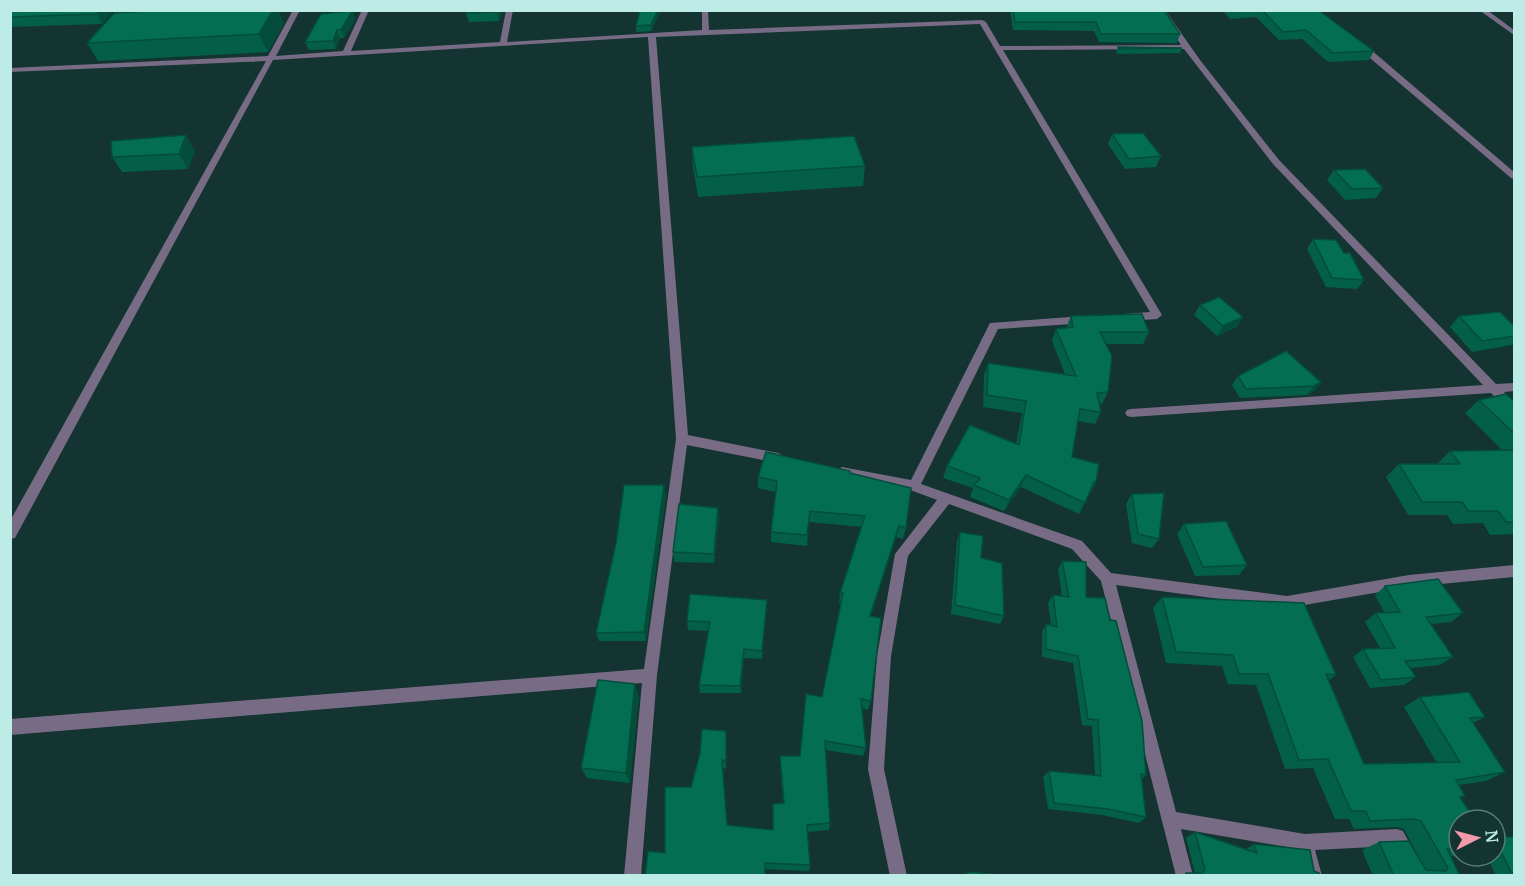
<svg xmlns="http://www.w3.org/2000/svg" width="1525" height="886" font-family="Merriweather,serif">
<rect width="100%" height="100%" fill="#133431"/>
<g fill="none" stroke-linecap="round" stroke-linejoin="round">
<g fill="#786b85" fill-rule="evenodd">
<path d="M293,10H300L276,56L343,51L362,10H369L351,51L500,42L506,10H513L507,42L702,30V10H708L709,30L982,20L986,22L1000,46L1181,45L1158,10H1165L1200,60L1279,160L1496,384L1514,383V391L1504,392L1514,403V414L1510,413L1491,393L1131,417L1127,416L1125,413L1127,410L1131,409L1483,385L1273,164L1184,49L1003,50L1162,315L1157,319L1128,321L1124,320L1123,317L1124,314L1150,312L980,24L656,37L688,435L778,453L782,455L784,458L782,461L778,463L687,445L657,675L641,876H624L642,683L10,735V719L644,669L676,439L648,37L273,60L15,538L10,539V521L266,61L10,72V68L268,56Z"/>
<path d="M1479,10H1487L1514,30V35Z"/>
<path d="M1357,43H1363L1514,172V179L1511,178L1357,47Z"/>
<path d="M1083,316L1087,317L1088,320L1087,323L998,329L921,484L1082,541L1111,573L1287,596L1409,575L1514,565V577L1409,587L1287,608L1116,585L1176,812L1305,834L1397,829L1403,831L1427,876H1409L1393,846L1315,850L1322,876H1305L1299,849L1181,829L1193,876H1176L1101,581L1072,549L949,504L908,556L891,656L884,769L907,876H890L868,769L877,656L895,554L937,500L913,491L842,477L838,475L836,472L838,469L842,467L911,480L990,323Z"/>
</g>
</g>
<g fill="#035f47">
<path d="M10,10H114L102,24L10,27Z"/>
<path d="M165,10H278L284,23L268,52L98,61L87,43Z"/>
<path d="M467,10H502L499,21L469,22L466,13Z"/>
<path d="M640,10H661L651,31L636,32V26Z"/>
<path d="M1010,10H1164L1180,34L1177,43L1099,42L1094,31L1013,30Z"/>
<path d="M1222,10H1318L1374,51L1369,60L1328,62L1302,39L1279,40L1256,17L1230,19Z"/>
<path d="M352,11L355,19L344,38H340L336,49L309,50L305,42Z"/>
<path d="M1118,47L1182,48L1180,53L1117,54L1116,52Z"/>
<path d="M1112,134L1161,156L1156,167L1125,169L1108,144Z"/>
<path d="M692,147L865,166L863,186L698,197L693,167Z"/>
<path d="M195,151L188,169L122,172L112,157Z"/>
<path d="M1334,170L1383,188L1376,198L1345,200L1327,180Z"/>
<path d="M1313,239L1344,253L1364,280L1357,289L1326,287L1307,249Z"/>
<path d="M1200,305L1243,317L1237,327L1217,336L1194,315Z"/>
<path d="M1071,316L1149,332L1143,344H1106L1108,392L1102,404L1099,405L1101,412L1095,424L1078,421L1072,457L1096,482L1090,494H1089L1079,514L1021,487L1004,511L970,497L973,488L943,478L947,466L1016,444L1022,413L983,407L984,375L988,363L1065,374L1052,341L1056,329L1066,328Z"/>
<path d="M1459,316L1515,327V343L1512,345L1472,352L1450,327Z"/>
<path d="M1238,376L1321,382L1314,391L1307,395L1240,398L1232,385Z"/>
<path d="M1479,400L1515,402V534L1490,535L1483,523L1453,524L1447,515H1408L1386,477L1399,464H1437L1450,451L1502,450L1465,413Z"/>
<path d="M850,473L906,528L903,539L896,537L871,616V701L868,710L862,708L866,748L863,756L825,750L830,823L829,830L807,832L810,865L809,871L765,869L665,853L691,787L726,739V769L723,768L727,825L772,830L783,803L780,764V756H800L822,697L841,603H839L840,593L862,527L809,522L807,546L771,542V532L776,492L758,488V477Z"/>
<path d="M1132,494L1159,539L1152,548L1132,543L1126,504Z"/>
<path d="M666,495L646,641H599L596,633Z"/>
<path d="M718,508L719,518L714,563L674,562L673,552Z"/>
<path d="M1184,524L1247,565L1239,575L1195,576L1177,534Z"/>
<path d="M960,532L1004,616L1000,624L951,614L957,541Z"/>
<path d="M1062,561L1086,597L1146,775L1142,779L1146,817L1139,823L1102,815L1048,809L1043,777L1049,771L1095,775L1092,726L1082,725L1073,663L1042,657V632L1046,624L1051,625L1048,603L1053,595L1062,596L1058,569Z"/>
<path d="M1385,586L1463,613L1451,622L1431,624L1453,657L1440,665L1410,668L1416,677L1404,685L1370,688L1353,657L1363,649L1380,648L1365,622L1376,613L1384,612L1375,595Z"/>
<path d="M1162,597L1336,675L1329,680L1364,764L1437,763L1404,707L1420,697L1485,717L1473,723L1505,772L1486,781L1459,785L1465,796L1461,798L1459,820V856H1477H1450L1460,876H1373L1362,850L1379,842L1426,870L1404,829L1397,827L1354,829L1349,819H1335L1313,768L1285,769L1256,685L1228,684L1222,666L1166,663L1153,608Z"/>
<path d="M767,600L762,659L744,658L741,693H700L699,685L709,631L688,630L687,621Z"/>
<path d="M639,696L630,783L587,778L581,768Z"/>
<path d="M1195,832L1246,849L1254,844L1314,871L1320,876H1182L1186,873H1195L1186,838Z"/>
<path d="M1495,837H1515V876H1496L1487,856H1495Z"/>
</g>
<g fill="#034d3a">
<path d="M100,10H114L102,24L97,14Z"/>
<path d="M273,10H278L284,23L268,52L259,34Z"/>
<path d="M497,10H502L499,21L497,12Z"/>
<path d="M658,10H661L651,31V25Z"/>
<path d="M352,11L355,19L344,38L341,30Z"/>
<path d="M337,30L340,38L336,49L333,41Z"/>
<path d="M186,135L195,151L188,169L179,154Z"/>
<path d="M1243,317L1237,327L1217,336L1223,326Z"/>
<path d="M1321,382L1314,391L1307,395L1314,386Z"/>
<path d="M1026,475L1021,487L1004,511L1009,500Z"/>
<path d="M664,485L666,495L646,641L644,632Z"/>
<path d="M718,508L719,518L714,563V554Z"/>
<path d="M899,526L896,537L868,626L870,616Z"/>
<path d="M744,649V658L741,693L740,686Z"/>
<path d="M635,684L639,696L630,783L626,773Z"/>
</g>
<g fill="#046e53" stroke="#034d3a" stroke-width="1.5">
<path d="M10,10H100L97,14L10,17Z"/>
<path d="M165,10H273L259,34L87,43L114,13Z"/>
<path d="M467,10H497V12L466,13Z"/>
<path d="M640,10H658L651,25L636,26Z"/>
<path d="M1013,10H1164L1180,34H1101L1096,22H1015Z"/>
<path d="M1262,10H1318L1374,51L1333,53L1306,30L1283,32Z"/>
<path d="M352,11L341,30H337L333,41L305,42L321,14Z"/>
<path d="M1118,47L1182,48L1119,49Z"/>
<path d="M1143,133L1161,156L1129,159L1112,134Z"/>
<path d="M186,135L179,154L112,157L111,141Z"/>
<path d="M854,136L865,166L697,177L692,147Z"/>
<path d="M1365,169L1383,188L1352,189L1334,170Z"/>
<path d="M1313,239L1336,240L1344,253H1350L1364,280L1332,278Z"/>
<path d="M1219,297L1243,317L1223,326L1200,305Z"/>
<path d="M1500,312L1515,327V336L1482,341L1459,316Z"/>
<path d="M1142,314L1149,332H1100L1112,356L1108,392L1097,393L1101,412L1080,409L1072,457L1099,464L1096,482H1094L1085,503L1026,475L1009,500L974,485L980,478L947,466L970,425L1019,445L1026,401L987,395L988,363L1076,376L1056,329L1073,327L1071,316Z"/>
<path d="M1286,351L1321,382L1314,386L1246,389L1238,376Z"/>
<path d="M1506,394L1515,402V434L1479,400Z"/>
<path d="M1515,450V522H1506L1498,511H1468L1462,502H1422L1399,464H1460L1450,451Z"/>
<path d="M766,452L850,471V473L911,488L906,528L899,526L870,616L881,618L871,701L861,699L866,748L825,741L830,823L807,825L810,865L765,863V876H645L648,851L665,853V787H691L700,753L702,729L726,731V761L722,760L727,825L773,830V804L784,803L780,756H800L806,694L822,697L843,593H840L865,516L810,511L807,535L771,532L777,481L758,477Z"/>
<path d="M624,485H664L644,632L596,633L616,543Z"/>
<path d="M1164,493L1159,539L1138,534L1132,494Z"/>
<path d="M679,504L718,508L714,554L673,552Z"/>
<path d="M1226,521L1247,565L1203,567L1184,524Z"/>
<path d="M960,532L983,536L981,558L1002,563L1004,616L955,605Z"/>
<path d="M1062,561L1086,562V597L1105,598L1110,620L1116,621L1142,721L1146,775L1141,774L1146,817L1108,809L1054,803L1049,771L1101,776L1098,720L1088,719L1078,656L1046,649V624L1057,627L1053,595L1069,597Z"/>
<path d="M1438,579L1463,613L1426,617L1453,657L1405,661L1416,677L1381,680L1363,649L1395,648L1376,613L1400,612L1385,586Z"/>
<path d="M690,594L767,600L762,651L744,649L740,686L699,685L710,622L687,621Z"/>
<path d="M1162,597L1304,603L1336,675L1326,674L1364,764L1460,762L1420,697L1469,692L1485,717L1470,718L1505,772L1456,780L1465,796L1460,797L1475,820H1459V849H1447L1460,876H1394L1379,842L1409,841L1426,870L1446,871L1448,868L1421,821L1414,819L1370,821L1366,811H1351L1328,759L1299,760L1268,674H1239L1233,655L1176,652Z"/>
<path d="M598,680L635,684L626,773L581,768Z"/>
<path d="M1195,832L1257,853L1254,844L1310,850L1314,871L1319,873L1320,876H1186V873H1202L1205,870Z"/>
<path d="M1495,837H1515V872H1511L1495,839Z"/>
<path d="M967,872L992,874V876H968Z"/>
</g>
<rect width="1525" height="886" fill="none" stroke="#bdebe6" stroke-width="24"/>
<g transform="translate(1477 838) rotate(84)"><circle r="28" fill="#133431" stroke="#577d79" stroke-width="1.5"/>
<path d="M0-4.5L10 22L0 15L-10 22Z" fill="#f39aaa"/>
<text y="-9" font-size="16" font-weight="bold" text-anchor="middle" fill="#bdebe6">N</text>
</g>
</svg>
